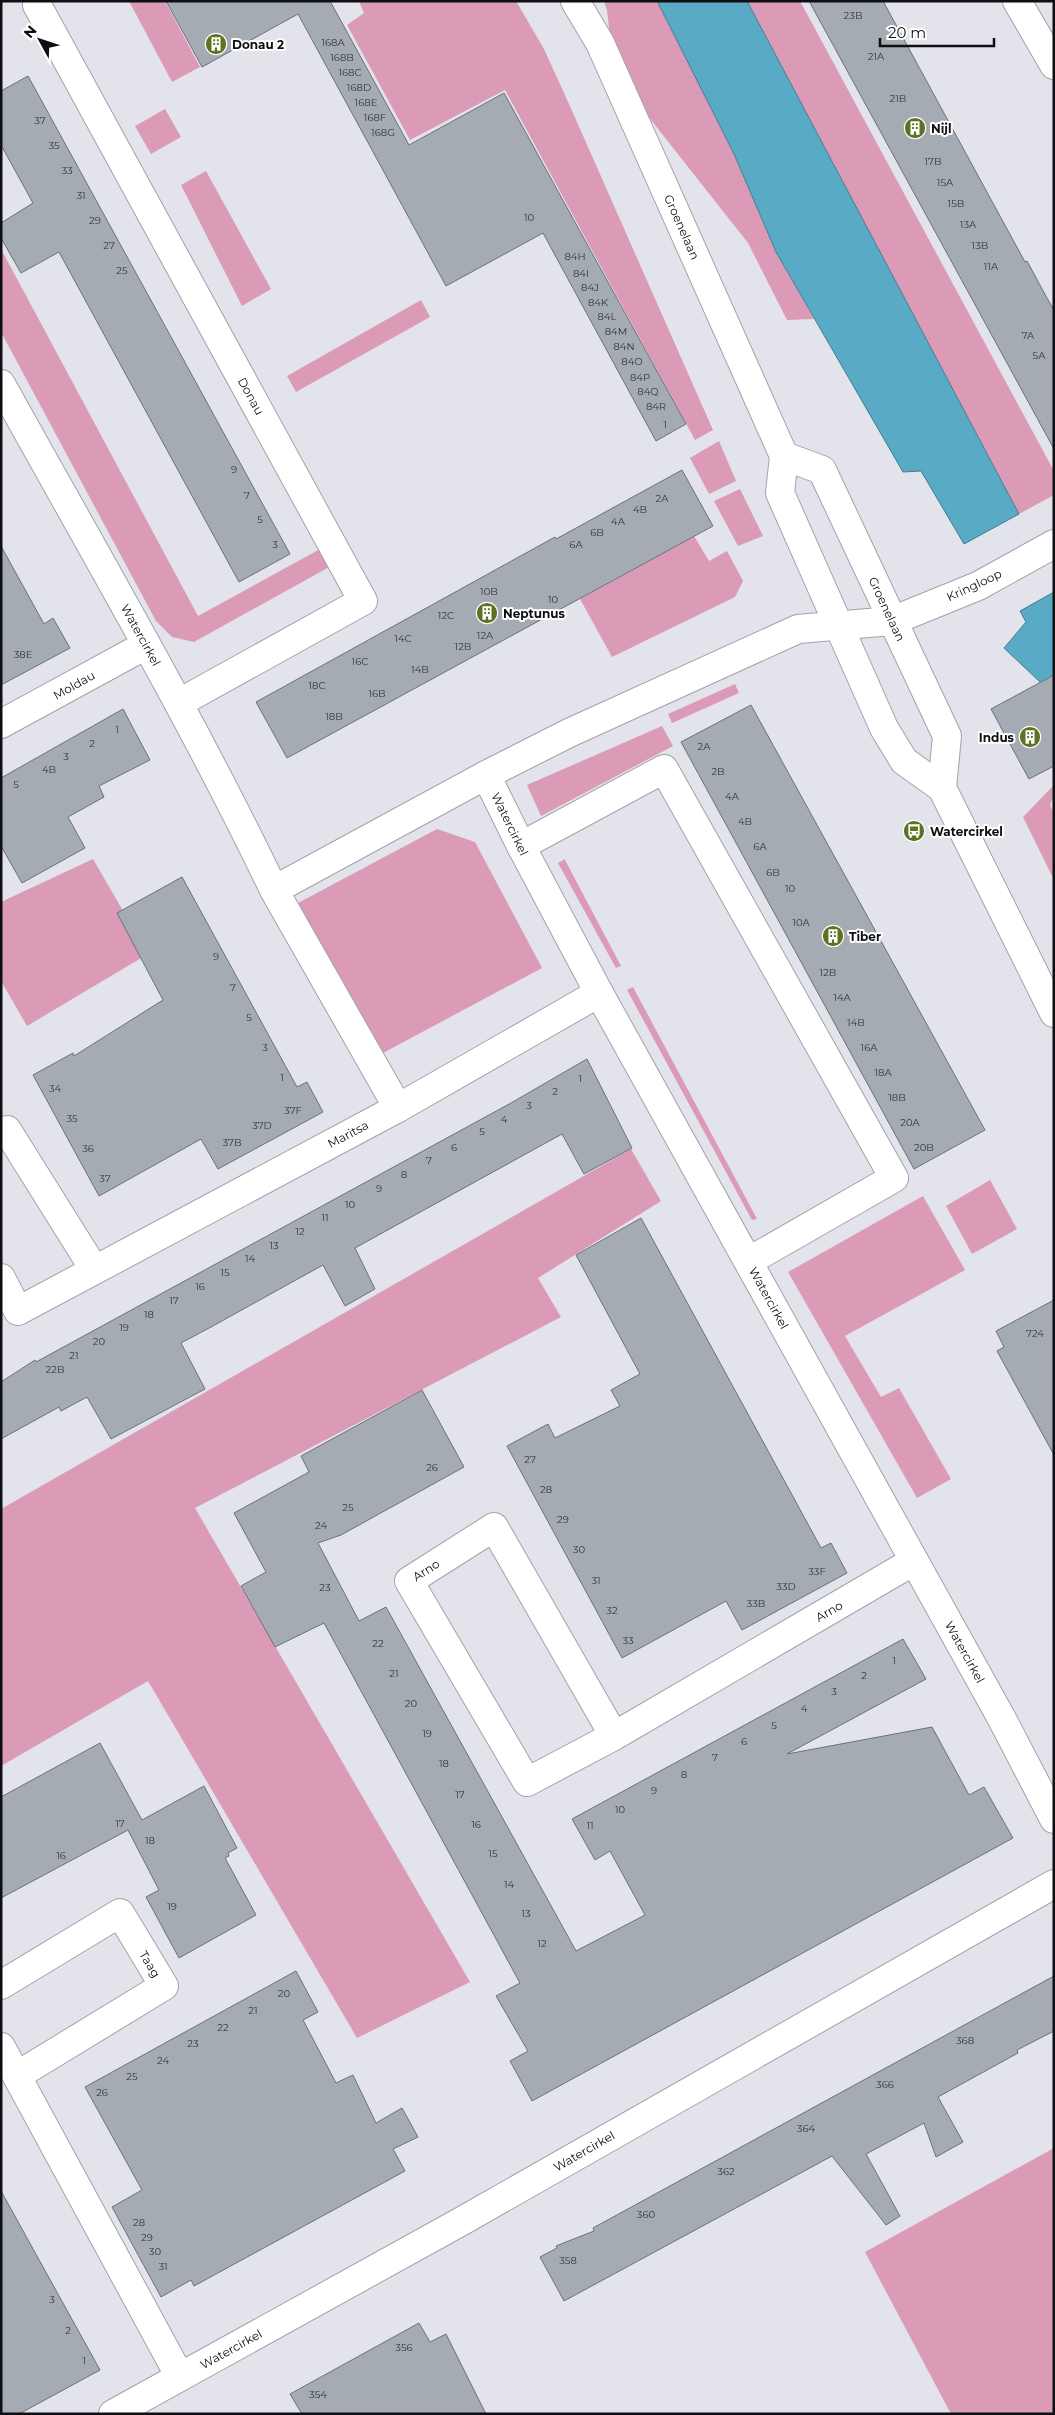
<svg xmlns="http://www.w3.org/2000/svg" width="1055" height="2415" font-family="Montserrat,sans-serif">
<rect width="100%" height="100%" fill="#e3e3ec"/>
<g fill="#db9bb6">
<path d="M129,1H165L200,67L172,82Z"/>
<path d="M359,1H516L544,49L569,104L713,430L695,440L505,90L410,140L347,25L364,13Z"/>
<path d="M604,1H657L734,154L776,252L814,319L787,320L748,243L614,73L607,10Z"/>
<path d="M747,1H800L1054,471V495L1019,514Z"/>
<path d="M165,109L181,137L151,154L135,126Z"/>
<path d="M206,171L271,289L242,306L181,185Z"/>
<path d="M1,249L198,616L322,548L331,566L194,642L172,637L156,621L1,332Z"/>
<path d="M421,300L430,317L296,392L287,376Z"/>
<path d="M719,441L736,481L709,494L690,458Z"/>
<path d="M740,489L763,536L738,546L714,501Z"/>
<path d="M694,536L709,561L727,551L743,581L735,597L612,657L580,599Z"/>
<path d="M735,684L739,693L672,723L668,714Z"/>
<path d="M662,726L673,746L541,816L527,785Z"/>
<path d="M1054,785V795L1050,805L1054,813V880L1023,817Z"/>
<path d="M437,829L475,842L542,968L383,1053L298,903Z"/>
<path d="M93,859L148,954L27,1026L1,981V902Z"/>
<path d="M565,859V860L621,966L616,968L558,863Z"/>
<path d="M633,987L757,1219L752,1220L627,990Z"/>
<path d="M631,1149L661,1201L538,1278L561,1317L195,1508L470,1982L357,2038L148,1681L1,1766V1509Z"/>
<path d="M990,1180L1017,1229L972,1254L946,1206Z"/>
<path d="M923,1196L965,1270L845,1336L881,1397L899,1388L951,1479L917,1498L788,1272Z"/>
<path d="M1054,2148V2414H951L865,2252Z"/>
</g>
<g fill="#59abc5" stroke="#437c8f">
<path d="M657,1H747L1019,514L964,544L921,471L903,472L776,252L734,154Z"/>
<path d="M1054,592V705L1040,682L1004,648L1026,622L1020,611Z"/>
</g>
<g fill="#a5abb2" stroke="#6c7178">
<path d="M166,1H330L409,145L504,93L686,424L656,441L543,233L446,286L298,14L202,67Z"/>
<path d="M809,1H883L1025,262L1027,261L1047,298L1054,310V449Z"/>
<path d="M28,76L290,554L239,582L59,252L21,273L1,238V223L33,203L1,145V91Z"/>
<path d="M682,470L713,526L287,758L256,702L555,537L556,539Z"/>
<path d="M1,546L44,624L53,618L70,648L1,685Z"/>
<path d="M1054,675V766L1029,779L991,709Z"/>
<path d="M751,705L985,1130L914,1169L681,742Z"/>
<path d="M123,709L150,760L99,786L104,797L68,817L85,848L22,883L1,846V778Z"/>
<path d="M182,877L297,1087L307,1082L323,1112L218,1169L201,1139L99,1196L33,1075L73,1053L74,1056L163,1000L117,913Z"/>
<path d="M587,1059L632,1148L584,1174L562,1134L355,1248L375,1289L345,1306L323,1265L211,1327L181,1343L205,1389L111,1439L87,1397L61,1411L59,1407L1,1439V1382L35,1360L36,1362L511,1103Z"/>
<path d="M641,1218L821,1548L831,1543L847,1573L742,1630L726,1601L622,1658L507,1446L548,1424L555,1438L620,1406L611,1390L640,1374L576,1255Z"/>
<path d="M1054,1300V1455L997,1351L1004,1347L996,1331Z"/>
<path d="M422,1390L464,1467L341,1535L318,1543L359,1621L386,1607L576,1951L645,1915L610,1851L595,1860L572,1819L903,1639L926,1679L787,1754L932,1727L969,1795L984,1787L1013,1838L532,2101L510,2061L528,2051L496,1996L520,1983L324,1623L275,1647L241,1586L266,1572L234,1513L309,1472L301,1456Z"/>
<path d="M100,1743L142,1820L204,1786L237,1848L228,1853L229,1856L225,1858L256,1915L179,1958L146,1897L159,1890L128,1830L1,1898V1797Z"/>
<path d="M296,1971L318,2012L303,2020L336,2083L353,2075L376,2123L402,2108L418,2137L393,2149L405,2171L194,2286L191,2280L161,2297L112,2207L142,2190L85,2087Z"/>
<path d="M1054,1976V2031L1017,2050L1018,2053L938,2097L963,2142L936,2157L924,2123L866,2154L900,2216L886,2225L832,2156L564,2301L540,2257L557,2248L556,2246L594,2231L593,2228Z"/>
<path d="M1,2191L100,2370L19,2414H1Z"/>
<path d="M419,2323L430,2342L446,2334L486,2414H302L290,2394Z"/>
</g>
<g fill="none" stroke-linecap="round" stroke-linejoin="round">
<g stroke="#a2a2ab" stroke-width="30">
<g id="minor">
<path d="M1017,1L1054,65"/>
<path d="M37,5L363,601L179,703"/>
<path d="M1,384C94,552 191,717 274,890L486,775L569,733L798,629L892,621L978,586L1054,544"/>
<path d="M1,724L146,645"/>
<path d="M486,775L521,846L599,993L1002,1719L1054,1819"/>
<path d="M521,846L664,769L894,1178L749,1261"/>
<path d="M274,890L398,1108"/>
<path d="M1,1134L7,1130L94,1269"/>
<path d="M1,1278L18,1311L398,1108L599,993"/>
<path d="M614,1736L494,1527L409,1581L527,1782L614,1736L914,1561"/>
<path d="M1,1985L120,1913L164,1986L18,2075"/>
<path d="M1,2047L180,2377"/>
<path d="M113,2414L462,2221L1054,1884"/>
</g>
</g>
<g stroke="#a2a2ab" stroke-width="30">
<g id="tertiary">
<path d="M575,1L600,43L784,456L780,493L884,728L904,761L942,788L1054,1013"/>
<path d="M784,456L822,470L947,736L942,788"/>
</g>
</g>
<use href="#minor" stroke="#fff" stroke-width="28"/>
<use href="#tertiary" stroke="#fff" stroke-width="28"/>
</g>
<defs>
<g id="building-disc" transform="scale(1.125)"><circle r="9.5" fill="#5d7323" stroke="#fff"/><path d="M-4-6H4V6H1V3H-1V6H-4ZM-2.5-4.3h1.7v1.8h-1.7ZM.8-4.3h1.7v1.8H.8ZM-2.5-1h1.7V.8h-1.7ZM.8-1h1.7V.8H.8Z" fill="#fff"/></g>
<g id="bus-disc" transform="scale(1.125)"><circle r="9.5" fill="#5d7323" stroke="#fff"/><path d="M-5-6H5V4H4V6H2V4H-2V6H-4V4H-5ZM-3.5-4V0h7V-4ZM-3.5 1.2v1.5H-2V1.2ZM2 1.2v1.5H3.5V1.2Z" fill="#fff"/></g>
</defs>
<g fill-rule="evenodd">
<use href="#building-disc" x="216" y="44"/>
<use href="#building-disc" x="915" y="128"/>
<use href="#building-disc" x="487" y="613"/>
<use href="#building-disc" x="1030" y="737"/>
<use href="#bus-disc" x="914" y="831"/>
<use href="#building-disc" x="833" y="936"/>
</g>
<g text-anchor="middle" dominant-baseline="central" stroke-width="4" stroke-linejoin="round" paint-order="stroke">
<g font-size="10" fill="#34363a">
<text x="853" y="15">23B</text>
<text x="333" y="42">168A</text>
<text x="876" y="56">21A</text>
<text x="342" y="57">168B</text>
<text x="350" y="72">168C</text>
<text x="359" y="87">168D</text>
<text x="898" y="98">21B</text>
<text x="366" y="102">168E</text>
<text x="375" y="117">168F</text>
<text x="40" y="120">37</text>
<text x="383" y="132">168G</text>
<text x="54" y="145">35</text>
<text x="933" y="161">17B</text>
<text x="67" y="170">33</text>
<text x="945" y="182">15A</text>
<text x="81" y="195">31</text>
<text x="956" y="203">15B</text>
<text x="529" y="217">10</text>
<text x="95" y="220">29</text>
<text x="968" y="224">13A</text>
<text x="109" y="245">27</text>
<text x="980" y="245">13B</text>
<text x="575" y="256">84H</text>
<text x="991" y="266">11A</text>
<text x="122" y="270">25</text>
<text x="581" y="273">84I</text>
<text x="590" y="287">84J</text>
<text x="598" y="302">84K</text>
<text x="607" y="316">84L</text>
<text x="616" y="331">84M</text>
<text x="1028" y="335">7A</text>
<text x="624" y="346">84N</text>
<text x="1039" y="355">5A</text>
<text x="632" y="361">84O</text>
<text x="640" y="377">84P</text>
<text x="648" y="391">84Q</text>
<text x="656" y="406">84R</text>
<text x="665" y="424">1</text>
<text x="234" y="469">9</text>
<text x="247" y="495">7</text>
<text x="662" y="498">2A</text>
<text x="640" y="509">4B</text>
<text x="260" y="519">5</text>
<text x="618" y="521">4A</text>
<text x="597" y="532">6B</text>
<text x="275" y="544">3</text>
<text x="576" y="544">6A</text>
<text x="489" y="591">10B</text>
<text x="553" y="599">10</text>
<text x="446" y="615">12C</text>
<text x="485" y="635">12A</text>
<text x="403" y="638">14C</text>
<text x="463" y="646">12B</text>
<text x="23" y="654">38E</text>
<text x="360" y="661">16C</text>
<text x="420" y="669">14B</text>
<text x="317" y="685">18C</text>
<text x="377" y="693">16B</text>
<text x="334" y="716">18B</text>
<text x="117" y="729">1</text>
<text x="92" y="743">2</text>
<text x="704" y="746">2A</text>
<text x="66" y="756">3</text>
<text x="49" y="769">4B</text>
<text x="718" y="771">2B</text>
<text x="16" y="784">5</text>
<text x="732" y="796">4A</text>
<text x="745" y="821">4B</text>
<text x="760" y="846">6A</text>
<text x="773" y="872">6B</text>
<text x="790" y="888">10</text>
<text x="801" y="922">10A</text>
<text x="216" y="956">9</text>
<text x="828" y="972">12B</text>
<text x="233" y="987">7</text>
<text x="842" y="997">14A</text>
<text x="249" y="1017">5</text>
<text x="856" y="1022">14B</text>
<text x="265" y="1047">3</text>
<text x="869" y="1047">16A</text>
<text x="883" y="1072">18A</text>
<text x="282" y="1077">1</text>
<text x="580" y="1078">1</text>
<text x="55" y="1088">34</text>
<text x="555" y="1091">2</text>
<text x="897" y="1097">18B</text>
<text x="529" y="1105">3</text>
<text x="293" y="1110">37F</text>
<text x="72" y="1118">35</text>
<text x="504" y="1119">4</text>
<text x="910" y="1122">20A</text>
<text x="262" y="1125">37D</text>
<text x="482" y="1131">5</text>
<text x="232" y="1142">37B</text>
<text x="454" y="1147">6</text>
<text x="924" y="1147">20B</text>
<text x="88" y="1148">36</text>
<text x="429" y="1160">7</text>
<text x="404" y="1174">8</text>
<text x="105" y="1178">37</text>
<text x="379" y="1188">9</text>
<text x="350" y="1204">10</text>
<text x="325" y="1217">11</text>
<text x="300" y="1231">12</text>
<text x="274" y="1245">13</text>
<text x="250" y="1258">14</text>
<text x="225" y="1272">15</text>
<text x="200" y="1286">16</text>
<text x="174" y="1300">17</text>
<text x="149" y="1314">18</text>
<text x="124" y="1327">19</text>
<text x="1035" y="1333">724</text>
<text x="99" y="1341">20</text>
<text x="74" y="1355">21</text>
<text x="55" y="1369">22B</text>
<text x="530" y="1459">27</text>
<text x="432" y="1467">26</text>
<text x="546" y="1489">28</text>
<text x="348" y="1507">25</text>
<text x="563" y="1519">29</text>
<text x="321" y="1525">24</text>
<text x="579" y="1549">30</text>
<text x="817" y="1571">33F</text>
<text x="596" y="1580">31</text>
<text x="786" y="1586">33D</text>
<text x="325" y="1587">23</text>
<text x="756" y="1603">33B</text>
<text x="612" y="1610">32</text>
<text x="628" y="1640">33</text>
<text x="378" y="1643">22</text>
<text x="894" y="1660">1</text>
<text x="394" y="1673">21</text>
<text x="864" y="1675">2</text>
<text x="834" y="1691">3</text>
<text x="411" y="1703">20</text>
<text x="804" y="1708">4</text>
<text x="774" y="1725">5</text>
<text x="427" y="1733">19</text>
<text x="744" y="1741">6</text>
<text x="715" y="1757">7</text>
<text x="444" y="1763">18</text>
<text x="684" y="1774">8</text>
<text x="654" y="1790">9</text>
<text x="460" y="1794">17</text>
<text x="620" y="1809">10</text>
<text x="120" y="1823">17</text>
<text x="476" y="1824">16</text>
<text x="590" y="1825">11</text>
<text x="150" y="1840">18</text>
<text x="493" y="1853">15</text>
<text x="61" y="1855">16</text>
<text x="509" y="1884">14</text>
<text x="172" y="1906">19</text>
<text x="526" y="1913">13</text>
<text x="542" y="1943">12</text>
<text x="284" y="1993">20</text>
<text x="253" y="2010">21</text>
<text x="223" y="2027">22</text>
<text x="965" y="2040">368</text>
<text x="193" y="2043">23</text>
<text x="163" y="2060">24</text>
<text x="132" y="2076">25</text>
<text x="885" y="2084">366</text>
<text x="102" y="2092">26</text>
<text x="806" y="2128">364</text>
<text x="726" y="2171">362</text>
<text x="646" y="2214">360</text>
<text x="139" y="2222">28</text>
<text x="147" y="2237">29</text>
<text x="155" y="2251">30</text>
<text x="568" y="2260">358</text>
<text x="163" y="2266">31</text>
<text x="52" y="2299">3</text>
<text x="68" y="2330">2</text>
<text x="404" y="2347">356</text>
<text x="84" y="2360">1</text>
<text x="318" y="2394">354</text>
</g>
<g font-size="12" font-weight="bold" fill="#0f0f12" stroke="#fff" text-anchor="start">
<text x="232" y="44">Donau 2</text>
<text x="931" y="128">Nijl</text>
<text x="503" y="613">Neptunus</text>
<text x="1014" y="737" text-anchor="end">Indus</text>
<text x="930" y="831">Watercirkel</text>
<text x="849" y="936">Tiber</text>
</g>
<g font-size="12" fill="#0f0f12" stroke="#fff">
<text transform="translate(682 227) rotate(66)">Groenelaan</text>
<text transform="translate(251 396) rotate(61)">Donau</text>
<text transform="translate(974 585) rotate(-25)">Kringloop</text>
<text transform="translate(887 609) rotate(65)">Groenelaan</text>
<text transform="translate(141 635) rotate(61)">Watercirkel</text>
<text transform="translate(74 685) rotate(-29)">Moldau</text>
<text transform="translate(510 824) rotate(64)">Watercirkel</text>
<text transform="translate(348 1134) rotate(-28)">Maritsa</text>
<text transform="translate(769 1298) rotate(61)">Watercirkel</text>
<text transform="translate(426 1570) rotate(-33)">Arno</text>
<text transform="translate(829 1611) rotate(-30)">Arno</text>
<text transform="translate(965 1652) rotate(61)">Watercirkel</text>
<text transform="translate(150 1964) rotate(59)">Taag</text>
<text transform="translate(584 2151) rotate(-30)">Watercirkel</text>
<text transform="translate(231 2349) rotate(-29)">Watercirkel</text>
</g>
</g>
<rect width="1055" height="2415" fill="none" stroke="#0f0f12" stroke-width="5"/>
<g transform="translate(40 40) rotate(310)" stroke="#ffffff" stroke-width="4" paint-order="stroke">
<path d="M0-4L9 19L0 12L-9 19Z" fill="#0f0f12"/>
<text y="-8" font-size="14" font-weight="bold" text-anchor="middle" fill="#0f0f12">N</text>
</g>
<path d="M880 38v8h114v-8" fill="none" stroke="#0f0f12" stroke-width="2.5"/>
<text x="888" y="38" font-size="15" fill="#0f0f12" stroke="#ffffff" stroke-width="4" paint-order="stroke">20 m</text>
</svg>
